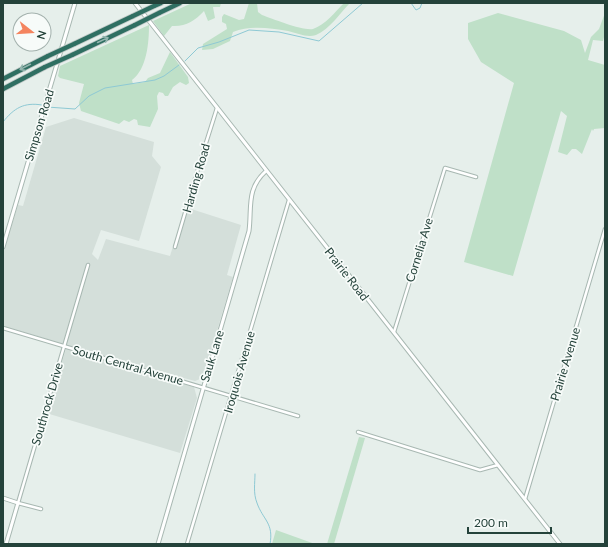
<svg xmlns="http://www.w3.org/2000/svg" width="608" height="547" font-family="Lato,sans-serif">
<rect width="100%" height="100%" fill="#e6efeb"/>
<g fill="#d4dfda">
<path d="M74,118L154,142L152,156L161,167L139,241L101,230L92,254L98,260L106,239L170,256L185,207L241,225L227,275L233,277L205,371L200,379L195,381L128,363L3,326V254L18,205L23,206L46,127Z"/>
<path d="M66,349L194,387L197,398L180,453L46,413Z"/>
</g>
<g fill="#bfe0c8">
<path d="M192,3H221L220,7H213L215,18L208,21L204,11C195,21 185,27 172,26L164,36L153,21Z"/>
<path d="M249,3H257L258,12L262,15C273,19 303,31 313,29C325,25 335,12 344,3H350C340,13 329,30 316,35C307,38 297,33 288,31C269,28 251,25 233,32L230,41L213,49L202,50L203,44L227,29L226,24L222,22V17L224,14L239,20L244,19Z"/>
<path d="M498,13L564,31L581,40L585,53L591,37L599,29L605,13V33L603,41L593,40L588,60L605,65V128L594,129L593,131L592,129L582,154L576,149H572L567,155L558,152L567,116L561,111L513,276L464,262L514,83L481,62L468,39V23Z"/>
<path d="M149,25C149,42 147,69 132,80L133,84L145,82L148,78L160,73L170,52L188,77L189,83L186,85L180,82L173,87L168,96H165L163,93L159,92L157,96L158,109L150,127L138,125L137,120L134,119L129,122L124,120L119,124L81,111L79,103L84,84L60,78L58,76L60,66Z"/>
<path d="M359,437L365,438L334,544H327Z"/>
<path d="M276,530L315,544H272Z"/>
</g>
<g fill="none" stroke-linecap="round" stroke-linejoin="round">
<g stroke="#8ec9d4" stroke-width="1">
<path d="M411,3L416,10L420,8L422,3"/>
<path d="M449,3H454"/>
<path d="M185,61L198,48L219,42L249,30L279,32L319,41L363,3"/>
<path d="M47,107L75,109L89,96L105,88L155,80L164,76L179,65"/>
<path d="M3,122C14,108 24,102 42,105"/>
<path d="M255,474C255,483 253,493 257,503C263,520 274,523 270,544"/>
</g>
<g stroke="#a8b8b2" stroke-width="4.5">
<g id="minor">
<path d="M175,247L200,162L217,108"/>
<path d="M3,328L298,416"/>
<path d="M394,332L445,168L476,177"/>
<path d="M358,432L480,470L498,465"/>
<path d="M525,499L605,229"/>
<path d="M41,509L18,503L88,265"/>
<path d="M187,544L289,200"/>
</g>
</g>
<g stroke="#a8b8b2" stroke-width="5">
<g id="tertiary">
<path d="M135,3L560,544"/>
<path d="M3,247L75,3"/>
<path d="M3,498L18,503L6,544"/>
<path d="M158,544L249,231C252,207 246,189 266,171"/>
</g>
</g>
<g stroke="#c2cac8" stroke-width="6">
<g id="motorway">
<path d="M154,6L161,3"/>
<path d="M159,13L180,3"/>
<path d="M74,44L133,16"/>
<path d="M72,55L135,25"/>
<path d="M3,79L48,56"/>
<path d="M3,89L45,67"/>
</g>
</g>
<use href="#minor" stroke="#fff" stroke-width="2.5"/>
<use href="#tertiary" stroke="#fff" stroke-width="3"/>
<use href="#motorway" stroke="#2f6f62" stroke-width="4.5"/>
<g stroke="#c2cac8" stroke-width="6" stroke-linecap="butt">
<g id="motorway-bridge">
<path d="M133,16L154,6"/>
<path d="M135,25L159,13"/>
<path d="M48,56L74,44"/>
<path d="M45,67L72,55"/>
</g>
</g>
<use href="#motorway-bridge" stroke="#2f6f62" stroke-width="4.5"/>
</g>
<defs><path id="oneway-shaft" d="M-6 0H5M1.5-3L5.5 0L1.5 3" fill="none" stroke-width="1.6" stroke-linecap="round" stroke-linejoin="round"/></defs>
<g stroke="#93b5ae">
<use href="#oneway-shaft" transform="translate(103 40) rotate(-25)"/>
<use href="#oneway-shaft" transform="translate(25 67) rotate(153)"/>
</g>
<g text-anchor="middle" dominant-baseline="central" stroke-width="3.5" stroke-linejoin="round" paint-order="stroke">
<g font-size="12" fill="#24423a" stroke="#f7fbf9">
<text transform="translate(39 125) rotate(-73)">Simpson Road</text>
<text transform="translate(196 178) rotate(-74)">Harding Road</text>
<text transform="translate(419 250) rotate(-73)">Cornelia Ave</text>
<text transform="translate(347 274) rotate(52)">Prairie Road</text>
<text transform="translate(212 356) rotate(-73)">Sauk Lane</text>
<text transform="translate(565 364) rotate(-73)">Prairie Avenue</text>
<text transform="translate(128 365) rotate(16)">South Central Avenue</text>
<text transform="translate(239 372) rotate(-74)">Iroquois Avenue</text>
<text transform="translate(47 404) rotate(-74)">Southrock Drive</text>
</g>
</g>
<rect width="608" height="547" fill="none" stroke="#24423a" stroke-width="8"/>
<g transform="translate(32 32) rotate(107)"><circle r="19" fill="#f7fbf9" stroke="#a3b1ad"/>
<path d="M0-3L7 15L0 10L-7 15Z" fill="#f4845f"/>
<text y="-6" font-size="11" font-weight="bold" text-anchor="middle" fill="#24423a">N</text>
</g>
<path d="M468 527v6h83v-6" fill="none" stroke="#24423a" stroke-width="2"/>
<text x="474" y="527" font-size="12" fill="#24423a" stroke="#f7fbf9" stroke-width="3" paint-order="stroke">200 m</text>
</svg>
